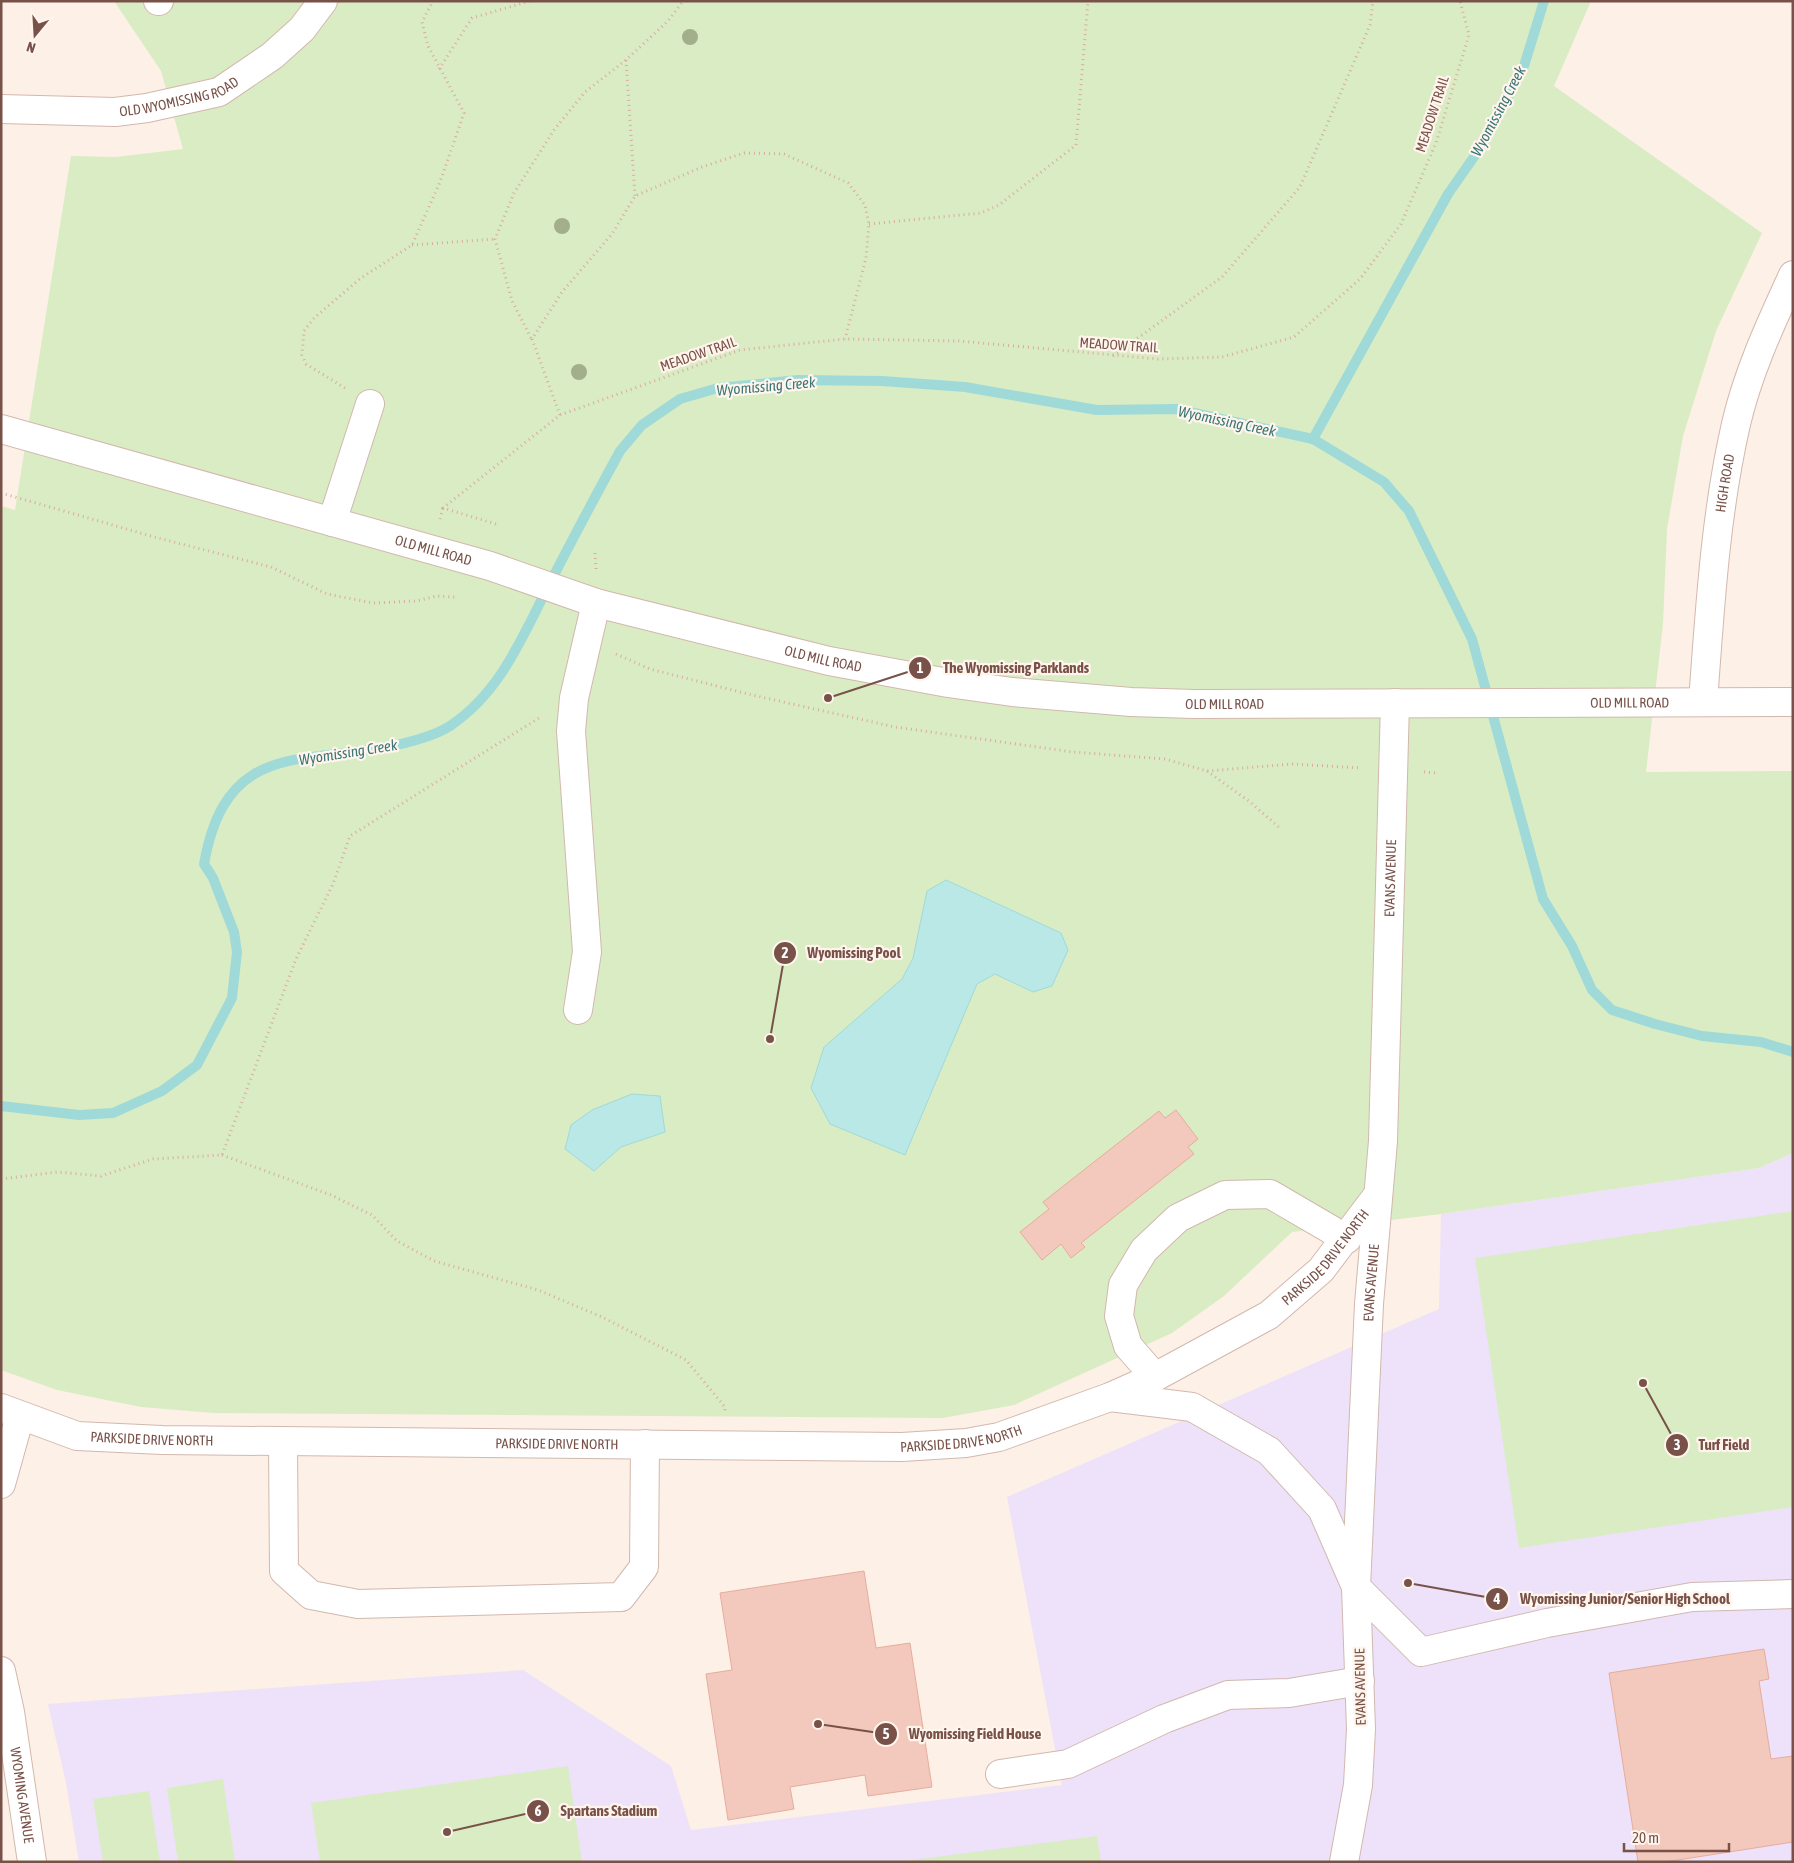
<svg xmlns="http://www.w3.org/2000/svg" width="1794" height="1863" font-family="'Asap Condensed',sans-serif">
<rect width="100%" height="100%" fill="#fdf0e6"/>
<path fill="#ede2fa" d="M1793,1153V1862H79L66,1783L48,1704L523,1670L671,1766L691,1830L1062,1785L1007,1497L1439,1309L1441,1214L1759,1168Z"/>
<g fill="#daecc4">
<path d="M114,1H1591L1554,86L1762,233L1716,331L1683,436L1667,529L1663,624L1646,772L1793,771V1153L1759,1168L1441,1214L1292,1232L1224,1296L1172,1333L1014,1405L943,1418L214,1413L141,1407L57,1390L1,1370V506L15,510L71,156L116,157L183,149L161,71Z"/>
<path d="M1793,1211V1507L1519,1548L1475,1258Z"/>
<path d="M568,1766L582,1862H320L311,1803Z"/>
<path d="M223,1779L235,1862H178L167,1788Z"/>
<path d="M149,1791L160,1862H103L93,1799Z"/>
<path d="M1097,1836L1101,1862H896Z"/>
</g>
<g fill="#b9e8e7" stroke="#9fdad9">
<path d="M946,880L1061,933L1068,950L1052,986L1033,992L995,974L977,984L905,1155L830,1124L811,1088L824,1047L902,979L913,958L927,891Z"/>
<path d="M632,1094L660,1096L665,1132L621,1147L594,1171L565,1149L571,1125L592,1110Z"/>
</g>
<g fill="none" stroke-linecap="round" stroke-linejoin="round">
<g stroke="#9fdad9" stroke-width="10">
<path d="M1313,439L1448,194L1483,144L1524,66L1544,1"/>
<path d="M1,1106L79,1115L113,1113L162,1091L197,1065L232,998L237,952L234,932L213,878L204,864C226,740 301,765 397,745C414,741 436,735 450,726C501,692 522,637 549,585C572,540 596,495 620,451L642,425L680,399L718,388L798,380L882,381L965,387L1097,410L1176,409L1313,439L1384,482L1409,511L1472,639L1543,899L1572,946L1592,990L1612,1010L1655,1024L1702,1036L1761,1042L1793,1052"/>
</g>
</g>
<g fill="#f3c9bd" stroke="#e7ac9c">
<path d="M1176,1110L1198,1139L1188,1147L1194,1154L1081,1243L1085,1247L1071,1258L1061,1244L1042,1260L1020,1232L1049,1209L1043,1202L1159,1111L1165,1118Z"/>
<path d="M864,1571L876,1648L910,1643L932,1787L868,1796L865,1775L790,1787L794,1809L728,1820L706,1674L732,1670L720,1593Z"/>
<path d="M1764,1649L1769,1679L1759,1681L1771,1759L1793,1756V1842L1665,1862H1638L1609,1673Z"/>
</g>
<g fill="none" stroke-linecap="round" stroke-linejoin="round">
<g stroke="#d2b8ae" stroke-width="30">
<g id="minor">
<path d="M158,1H159"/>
<path id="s1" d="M1,109L115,112L147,108L219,92L272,56L302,29L323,1"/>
<path id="s2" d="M1,429L490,566L596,603L829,661L948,683L1012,692L1131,702L1194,704L1793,702"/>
<path d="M332,522L370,404"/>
<path id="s3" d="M1703,702C1710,608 1715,516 1736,424C1748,372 1771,323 1793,275"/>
<path d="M578,1010L587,952L571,731L574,698L596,603"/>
<path d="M1155,1377L1128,1346L1119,1316L1123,1285L1144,1250L1178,1218L1225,1195L1270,1194L1347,1239"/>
<path d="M1110,1397L1192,1407L1269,1451L1322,1509L1356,1587L1421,1652L1547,1623L1692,1597L1793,1594"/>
<path id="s4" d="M1,1408L77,1436L162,1440L902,1447L966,1443L999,1437L1110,1397L1155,1377L1269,1315L1321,1270L1377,1196"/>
<path d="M283,1443L284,1571L311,1595L358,1604L621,1597L644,1567L645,1444"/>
<path d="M1,1484L20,1416"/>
<path id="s5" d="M1,1671L10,1712L32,1862"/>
<path d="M1000,1774L1068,1764L1164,1719L1228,1695L1289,1693L1360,1681"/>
<path id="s6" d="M1344,1862L1358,1785L1361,1729L1356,1587L1369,1304L1383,1141L1395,703"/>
</g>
</g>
<g stroke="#d9ac9f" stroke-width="3" stroke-dasharray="1 4" stroke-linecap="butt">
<path d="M626,60L635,196"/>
<path d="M439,69L472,18L530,1"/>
<path d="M869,224L981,213L999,205L1076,145L1088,1"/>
<path d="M412,245L495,239"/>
<path d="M531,338L512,301L495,239L514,193L554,130L585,92L626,60L668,21L683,1"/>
<path d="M1113,356L1222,277L1300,187L1370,25L1373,1"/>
<path d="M345,388L306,364L302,355L304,331L314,318L361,278L412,245L440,182L464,113L428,46L422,22L433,1"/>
<path d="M560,415L532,339L562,292L612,234L635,196L702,167L744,153L784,154L848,183L865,205L869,224L866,258L845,339"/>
<path d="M1,493L158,538L271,567L327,594L373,603L417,601L436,596L455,597"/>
<path d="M440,519L443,508"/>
<path d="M496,524L443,508L560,415L740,350L845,339L959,341L1158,359L1222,357L1294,337L1360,279L1401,224L1436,143L1469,35L1460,1"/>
<path d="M595,553L596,569"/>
<path d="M616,654L650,669L752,695L895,727L1073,752L1165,759L1207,771L1292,764L1361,768"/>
<path d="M1207,771L1250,802L1281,829"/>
<path d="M1424,772L1437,773"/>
<path d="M222,1155L331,1195L372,1215L397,1241L434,1261L538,1290L602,1317L686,1360L725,1407V1414"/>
<path d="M1,1179L57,1172L101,1176L153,1159L222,1155L296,959L333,884L350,836L539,718"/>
</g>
<use href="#minor" stroke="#fff" stroke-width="28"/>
</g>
<g fill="#a3ae8a">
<circle cx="690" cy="37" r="8"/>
<circle cx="562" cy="226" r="8"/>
<circle cx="579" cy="372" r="8"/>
</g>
<g text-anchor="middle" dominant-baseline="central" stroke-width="4.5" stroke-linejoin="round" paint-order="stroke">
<g font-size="14" fill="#785249" stroke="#fff5ed">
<text stroke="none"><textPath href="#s1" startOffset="180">OLD WYOMISSING ROAD</textPath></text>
<text transform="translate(1432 114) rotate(-72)">MEADOW TRAIL</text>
<text transform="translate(1119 345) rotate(4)">MEADOW TRAIL</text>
<text transform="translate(698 354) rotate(-19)">MEADOW TRAIL</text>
<text stroke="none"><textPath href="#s3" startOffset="220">HIGH ROAD</textPath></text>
<text stroke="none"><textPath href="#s2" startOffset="449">OLD MILL ROAD</textPath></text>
<text stroke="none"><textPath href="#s2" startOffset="854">OLD MILL ROAD</textPath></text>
<text stroke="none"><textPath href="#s2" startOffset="1664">OLD MILL ROAD</textPath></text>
<text stroke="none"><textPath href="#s2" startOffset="1259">OLD MILL ROAD</textPath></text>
<text stroke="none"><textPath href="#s6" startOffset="986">EVANS AVENUE</textPath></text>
<text stroke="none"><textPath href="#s4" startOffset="1382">PARKSIDE DRIVE NORTH</textPath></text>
<text stroke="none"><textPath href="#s6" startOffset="581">EVANS AVENUE</textPath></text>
<text stroke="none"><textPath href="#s4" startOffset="966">PARKSIDE DRIVE NORTH</textPath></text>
<text stroke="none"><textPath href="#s4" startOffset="156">PARKSIDE DRIVE NORTH</textPath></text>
<text stroke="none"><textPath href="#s4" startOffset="561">PARKSIDE DRIVE NORTH</textPath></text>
<text transform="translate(1360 1687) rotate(-91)">EVANS AVENUE</text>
<text stroke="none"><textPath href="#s5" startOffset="126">WYOMING AVENUE</textPath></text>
</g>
<g font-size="15" font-style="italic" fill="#3a7676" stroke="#fff5ed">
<text transform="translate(1498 111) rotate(-62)">Wyomissing Creek</text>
<text transform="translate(766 386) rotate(-5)">Wyomissing Creek</text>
<text transform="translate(1227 421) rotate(12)">Wyomissing Creek</text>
<text transform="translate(348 752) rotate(-9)">Wyomissing Creek</text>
</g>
</g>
<path fill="none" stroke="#785249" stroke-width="2" d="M828 698L920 668M770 1039L785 953M1643 1383L1677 1445M1408 1583L1497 1599M818 1724L886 1734M447 1832L538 1811"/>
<g fill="#785249" stroke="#fff5ed" stroke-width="2">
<circle cx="828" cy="698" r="5"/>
<circle cx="770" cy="1039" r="5"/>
<circle cx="1643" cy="1383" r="5"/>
<circle cx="1408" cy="1583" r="5"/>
<circle cx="818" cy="1724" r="5"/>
<circle cx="447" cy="1832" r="5"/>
<circle cx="920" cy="668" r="12"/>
<circle cx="785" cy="953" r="12"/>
<circle cx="1677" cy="1445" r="12"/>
<circle cx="1497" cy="1599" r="12"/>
<circle cx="886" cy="1734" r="12"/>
<circle cx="538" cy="1811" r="12"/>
</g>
<g font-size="15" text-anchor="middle" font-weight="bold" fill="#fff">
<text x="920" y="673">1</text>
<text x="785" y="958">2</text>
<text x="1677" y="1450">3</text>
<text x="1497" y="1604">4</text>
<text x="886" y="1739">5</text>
<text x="538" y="1816">6</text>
</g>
<g font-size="15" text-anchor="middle" font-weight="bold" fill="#785249" stroke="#fff5ed" stroke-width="4.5" stroke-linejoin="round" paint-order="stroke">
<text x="1016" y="673">The Wyomissing Parklands</text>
<text x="854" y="958">Wyomissing Pool</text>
<text x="1724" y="1450">Turf Field</text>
<text x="1625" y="1604">Wyomissing Junior/Senior High School</text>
<text x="975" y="1739">Wyomissing Field House</text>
<text x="609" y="1816">Spartans Stadium</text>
</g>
<rect width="1794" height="1863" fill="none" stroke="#785249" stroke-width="5"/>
<g transform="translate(35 35) rotate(198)" stroke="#fff5ed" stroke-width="4" paint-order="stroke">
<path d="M0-4L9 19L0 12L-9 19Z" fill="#785249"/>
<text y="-8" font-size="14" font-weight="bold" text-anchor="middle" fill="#785249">N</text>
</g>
<path d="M1624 1843v8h105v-8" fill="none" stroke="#785249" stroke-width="2.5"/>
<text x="1632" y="1843" font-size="15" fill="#785249" stroke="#fff5ed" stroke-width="4" paint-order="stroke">20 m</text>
</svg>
